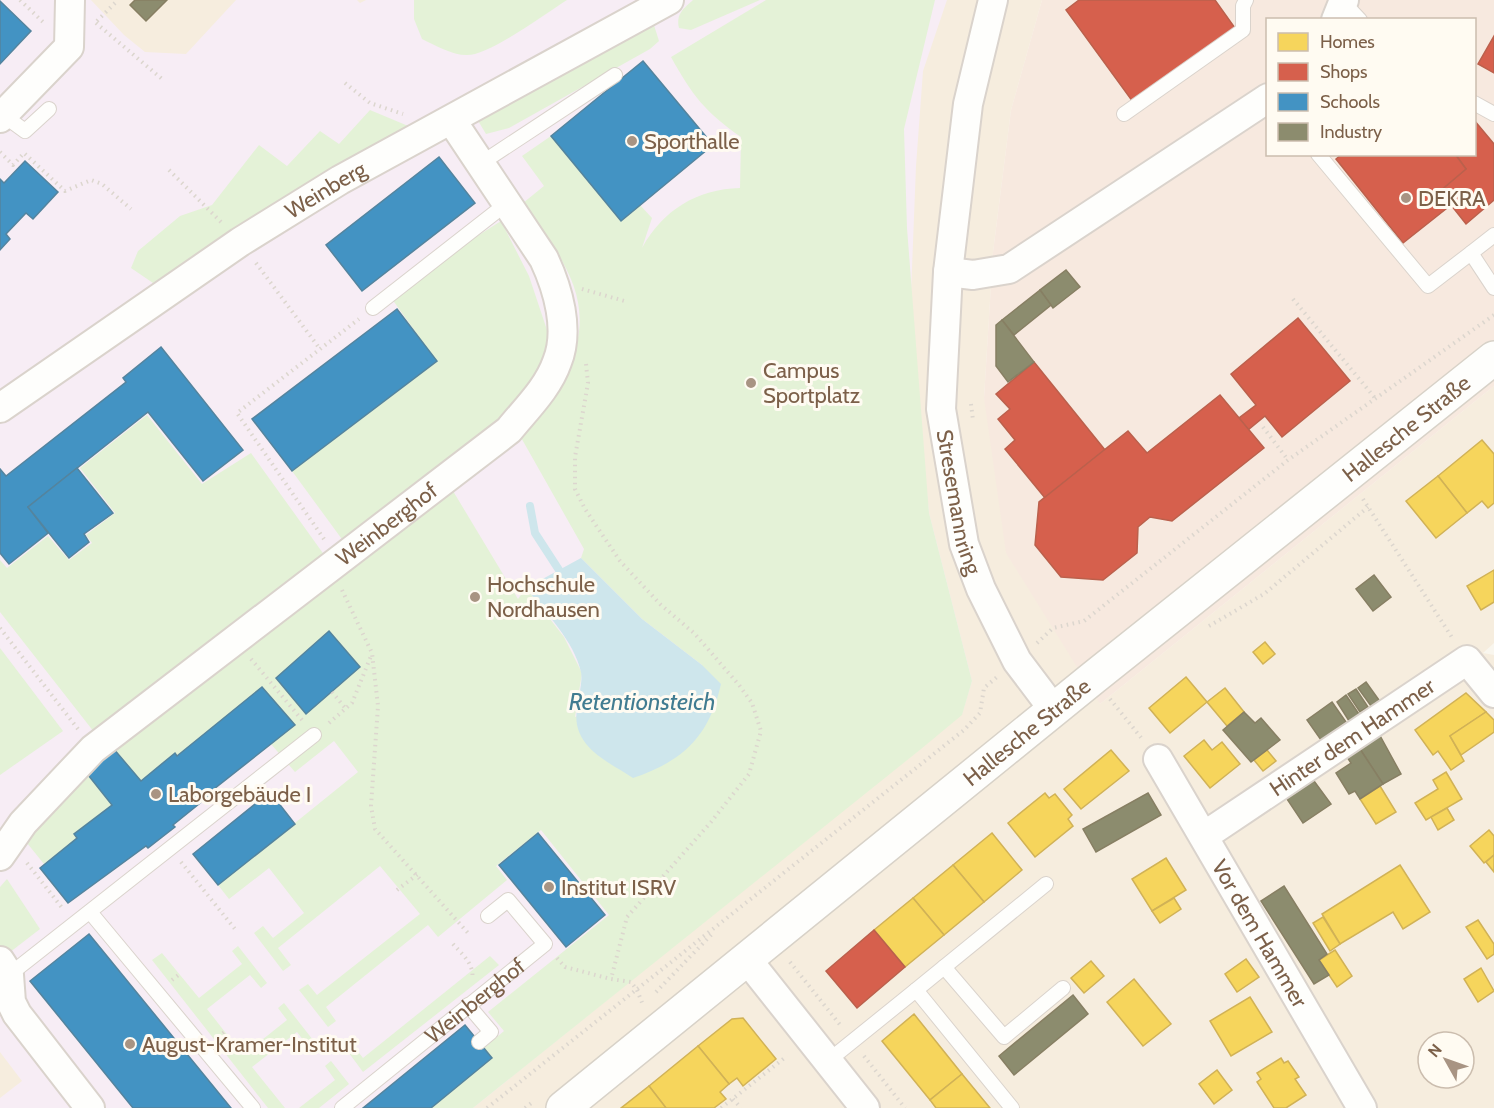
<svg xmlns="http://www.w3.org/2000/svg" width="1494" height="1108" font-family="Cabin,sans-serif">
<rect width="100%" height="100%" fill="#f9f6ee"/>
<path fill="#f6edde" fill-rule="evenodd" d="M0,0H1042L1011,110L993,252L984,398L1100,704L1494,386V643L1483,653L1494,655V1108H0ZM1428,1042H1464V1078H1428Z"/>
<path fill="#f7e9df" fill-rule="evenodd" d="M1042,0H1494V386L1100,704L1006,553L984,398L993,252L1011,110ZM1268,20H1474V154H1268Z"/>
<path fill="#f7edf5" d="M0,0H91L124,35L145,52L186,54L236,0H357L360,3L366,0H947L923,71L916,166L910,319L929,513L972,681L962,714L473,1108H0V1098L22,1081L0,1052Z"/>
<g fill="#e4f2d7">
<path d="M414,0H567C544,15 500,47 475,54C458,59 437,46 422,39L414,19Z"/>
<path d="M693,0H760L691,30L679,28C676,14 683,9 693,0Z"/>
<path d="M766,0H935L904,129L907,228L929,513L972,681L962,715L921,749L473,1108H431L492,1058L484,1048L504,1031L488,1012L609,915L541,830L496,866L507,880L438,937L428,925L326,1007L336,1021L328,1027L299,990L308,984L317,995L420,914L380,866L278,948L291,965L283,971L254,933L263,926L273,938L304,913L269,868L229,899L218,885L358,772L334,741L295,772L271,744L262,687L177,756L175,754L141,781L113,748L453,491L518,599L526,588L564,637L582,673L575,717L702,665L642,619L581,558L584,549L519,434C532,417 560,388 568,369C600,299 560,257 523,203L544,186L522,156L551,136L620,220L640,205L652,218L642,248C663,210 697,189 740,188L741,137C705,112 692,95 671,57Z"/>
<path d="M653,22L659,41L650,49L509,128L486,134L474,114Z"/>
<path d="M370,110L413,128L175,278L153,283L131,268L138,251L180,216L212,205L259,145L287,166L320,131L339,144Z"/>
<path d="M501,221L529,276L552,345L536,382L511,411L344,542L292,471L436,361L392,299L449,254Z"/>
<path d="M147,415L202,484L251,453L325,556L94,732L0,612V560L7,568L48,536L69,560L92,543L86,535L115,513L80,468Z"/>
<path d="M0,648L63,731L0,775Z"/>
<path d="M85,771L112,805L74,834L77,838L44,864L23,838Z"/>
<path d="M7,879L40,929L5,956L0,949V887Z"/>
<path d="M238,946L267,983L261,988L250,975L207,1009L243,1055L287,1020L278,1008L284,1003L313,1040L307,1045L297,1032L252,1067L285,1108H268L152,960L162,953L199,998L242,964L232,951Z"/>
<path d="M490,956L499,965L363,1072L346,1049L352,1044L363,1058Z"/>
<path d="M331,1061L349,1084L319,1108H299L335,1080L325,1066Z"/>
</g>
<path fill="#cee6ec" d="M581,558L642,619L702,665L721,684C709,737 683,761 633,778C607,761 571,746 577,709C578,698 583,682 581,672C574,641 546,613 526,588Z"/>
<g fill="#f6d55c" stroke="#d1b256" stroke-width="1.5">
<path d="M1482,440L1494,454V503L1488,508L1482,501L1467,513L1438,476Z"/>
<path d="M1438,476L1467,513L1436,538L1406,501Z"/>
<path d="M1494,570V602L1481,610L1467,586Z"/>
<path d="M1265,642L1275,654L1263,664L1253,652Z"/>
<path d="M1186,677L1207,702L1170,733L1149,708Z"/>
<path d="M1225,688L1244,712L1227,726L1207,702Z"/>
<path d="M1466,693L1486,712L1450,736L1464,761L1451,770L1438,751L1433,755L1415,730Z"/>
<path d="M1486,712L1494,720V732L1461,755L1450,736Z"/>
<path d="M1204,740L1212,750L1222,742L1240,764L1210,788L1184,756Z"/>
<path d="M1111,750L1129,771L1081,809L1064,789Z"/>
<path d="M1267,750L1276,761L1263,771L1254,760Z"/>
<path d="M1446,772L1462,799L1426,820L1415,803L1438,789L1433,780Z"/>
<path d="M1380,786L1396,812L1376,824L1360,799Z"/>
<path d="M1045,793L1049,798L1055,794L1072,815L1068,819L1073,826L1035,857L1008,823Z"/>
<path d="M1447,808L1454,820L1438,830L1431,817Z"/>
<path d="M1489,830L1494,836V855L1484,863L1470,846Z"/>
<path d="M992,833L1022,870L984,902L953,865Z"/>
<path d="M1494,855V872L1486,862Z"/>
<path d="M1166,858L1186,890L1152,911L1132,879Z"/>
<path d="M953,865L984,902L944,935L913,898Z"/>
<path d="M1400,865L1430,912L1403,929L1393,912L1340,944L1322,914Z"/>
<path d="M913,898L944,935L905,967L874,930Z"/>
<path d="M1174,898L1181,909L1160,923L1152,911Z"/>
<path d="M1323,917L1340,944L1330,951L1313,923Z"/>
<path d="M1478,920L1494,944V954L1487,959L1466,927Z"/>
<path d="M1335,950L1352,976L1337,987L1319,960Z"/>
<path d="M1246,959L1259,977L1237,992L1225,974Z"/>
<path d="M1091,961L1104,976L1084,993L1071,978Z"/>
<path d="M1481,968L1494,991L1478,1002L1464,979Z"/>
<path d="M1134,979L1171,1024L1143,1046L1107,1002Z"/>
<path d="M1250,997L1272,1032L1231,1056L1210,1021Z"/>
<path d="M914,1014L962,1074L930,1100L882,1041Z"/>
<path d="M743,1018L776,1059L743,1086L737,1078L729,1084L698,1046L732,1019Z"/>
<path d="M698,1046L729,1084L720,1092L726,1099L714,1108H666L649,1086Z"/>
<path d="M1281,1058L1284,1063L1288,1061L1299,1077L1295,1079L1306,1095L1286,1108H1274L1257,1082L1261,1079L1257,1073Z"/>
<path d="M1217,1070L1232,1090L1214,1104L1199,1084Z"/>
<path d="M962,1074L990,1108H936L930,1100Z"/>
<path d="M649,1086L666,1108H621Z"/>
</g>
<g fill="#d6604d" stroke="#bb604c" stroke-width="1.5">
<path d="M1079,0H1215L1235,28L1133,102L1066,10Z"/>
<path d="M1494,36V73L1478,64Z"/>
<path d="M1474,120L1494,144V200L1466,224L1440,191L1466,169L1455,154H1474Z"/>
<path d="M1342,154H1455L1466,169L1440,191L1451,205L1403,243L1336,159Z"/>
<path d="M1298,318L1350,381L1282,437L1265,416L1248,430L1239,418L1256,405L1231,374Z"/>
<path d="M1034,362L1105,450L1045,498L1005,449L1015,440L998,419L1010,409L996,394Z"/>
<path d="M1220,395L1264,448L1172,521L1150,517L1138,527L1137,553L1103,580L1061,577L1035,545L1039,502L1128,431L1147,453Z"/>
<path d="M874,930L905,967L857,1008L826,971Z"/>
</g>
<g fill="#4393c3" stroke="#54849e" stroke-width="1.5">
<path d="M0,1L31,31L0,64Z"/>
<path d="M643,61L713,145L621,221L551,136Z"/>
<path d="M439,157L475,203L362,291L326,245Z"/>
<path d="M25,161L58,192L33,219L26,213L6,234L10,239L0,250V179L4,183Z"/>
<path d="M397,309L437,361L292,471L252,419Z"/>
<path d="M161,347L243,450L203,481L148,412L28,507L48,533L9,564L0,553V469L6,476L126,382L123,378Z"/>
<path d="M77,468L113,513L84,534L89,542L69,558L28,507Z"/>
<path d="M329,631L360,667L306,714L276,678Z"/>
<path d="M262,687L295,725L209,793L210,795L173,825L175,827L148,848L146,846L68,903L40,868L77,838L74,834L112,805L85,771L113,748L141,781L175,753L177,756Z"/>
<path d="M270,792L295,824L218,885L193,854Z"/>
<path d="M538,833L605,915L566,947L499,865Z"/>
<path d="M89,934L231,1108H133L30,981Z"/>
<path d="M465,1025L492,1058L431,1108H363Z"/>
</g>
<g fill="#8c8c6e" stroke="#877f63" stroke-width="1.5">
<path d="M135,0H167L146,21L130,5Z"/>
<path d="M1066,270L1080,287L1053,308L1040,290Z"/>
<path d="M1040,290L1051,305L1014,335L1002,320Z"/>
<path d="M1002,320L1034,362L1008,382L996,366V325Z"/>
<path d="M1374,575L1391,597L1373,611L1356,589Z"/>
<path d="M1366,682L1379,700L1371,706L1358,688Z"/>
<path d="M1356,689L1368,707L1360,712L1348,694Z"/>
<path d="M1346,695L1359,714L1349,721L1337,702Z"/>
<path d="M1332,702L1346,722L1321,740L1307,720Z"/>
<path d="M1244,712L1255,723L1261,718L1280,740L1251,762L1223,730Z"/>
<path d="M1378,732L1401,774L1383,784L1358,746Z"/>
<path d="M1358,746L1383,784L1360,799L1355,791L1349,794L1336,773L1351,763L1345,754Z"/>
<path d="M1314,781L1331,804L1303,823L1287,799Z"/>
<path d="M1148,793L1161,815L1096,852L1083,829Z"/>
<path d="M1284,886L1327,954L1319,960L1329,975L1314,984L1261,901Z"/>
<path d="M1073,995L1088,1014L1014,1075L999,1056Z"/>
</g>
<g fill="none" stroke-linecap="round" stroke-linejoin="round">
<path stroke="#cee6ec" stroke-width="8" d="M530,506L535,533L559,570"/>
<g stroke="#dad3cc" stroke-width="16">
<g id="service">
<path d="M1343,2L1360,20"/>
<path d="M1474,103L1494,114"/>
<path d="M1124,114L1243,30V6L1246,0"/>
<path d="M3,115L25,131L49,109"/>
<path d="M1318,154L1428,286L1471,253L1494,288"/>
<path d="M480,164L615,75"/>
<path d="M1471,253L1494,235"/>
<path d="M373,308L506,204"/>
<path d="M90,912L253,1108"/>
<path d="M944,967L1004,1037L1063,988"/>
<path d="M9,975L314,735"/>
<path d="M916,990L1046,884"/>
<path d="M468,1005L491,1032L479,1042"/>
<path d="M828,1061L916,990L1012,1108"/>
<path id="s1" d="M342,1108L545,944L508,900L488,916"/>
</g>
</g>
<g stroke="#dad3cc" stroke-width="32">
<g id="minor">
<path id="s2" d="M993,0L968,104L948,272L941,409L964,544L981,589L1017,661L1054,710"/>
<path d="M1336,20L1344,0"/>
<path d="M0,118L69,47L70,0"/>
<path d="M948,272L973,275L1009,269L1268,98"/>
<path id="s3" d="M0,408L240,242L340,180L669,0"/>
<path id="s4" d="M1158,759L1362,1108"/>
<path id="s5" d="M1204,836L1467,660L1494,693"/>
<path id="s6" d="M0,856L23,823L93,749L509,430C526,409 548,388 557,362C570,330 558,289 544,259L452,121"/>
<path d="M746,958L865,1108"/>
<path d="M0,961L9,975L11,1002L17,1014L90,1108"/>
</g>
</g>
<g stroke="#d8d2c8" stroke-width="36">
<g id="secondary">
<path id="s7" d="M563,1108L1093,678L1494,358"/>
</g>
</g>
<g stroke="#dcd6ce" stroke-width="4" stroke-dasharray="1.5 4.5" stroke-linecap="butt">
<path d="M20,0L43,22"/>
<path d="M97,21L118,0"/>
<path d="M96,23L162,79"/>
<path d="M345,83L370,103L403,114"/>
<path d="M0,152L13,165L24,153L65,191L91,180L102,184L131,209"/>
<path d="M169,170L222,223"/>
<path d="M256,263L320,349"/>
<path d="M582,289L628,302"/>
<path d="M1293,299L1375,398"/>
<path d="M586,364L588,383L575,457V489L585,509L620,561L660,604L695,634L739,685L752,703L761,731L749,774L711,822L627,917L611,979L631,982L637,990L643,1005"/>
<path d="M971,404L973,420"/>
<path d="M1263,427L1288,460"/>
<path d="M1363,499L1453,639"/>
<path d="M324,539L237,413L359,319"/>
<path d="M342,590L372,653L378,706L371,806L375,829L468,933"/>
<path d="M1209,626L1264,594L1368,507"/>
<path d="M0,628L78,729"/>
<path d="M1037,643L1053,628L1084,621L1288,460L1494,315"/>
<path d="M251,659L302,720"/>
<path d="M332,692L346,709"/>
<path d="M1110,699L1143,740"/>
<path d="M329,723L352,703L371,656"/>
<path d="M181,862L235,929"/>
<path d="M27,863L63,909"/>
<path d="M397,890L418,874"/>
<path d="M453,944C462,954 475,965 472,979"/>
<path d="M557,958L565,967L611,979"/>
<path d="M790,962L841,1026"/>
<path d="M172,980L181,973"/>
<path d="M656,992L713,933"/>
<path d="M218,1037L227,1030"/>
<path d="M864,1056L905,1108"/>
<path d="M733,1099L741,1108"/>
<path d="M487,1108L964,730L980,713L984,688L997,677"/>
<path d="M525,1108L534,1101"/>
<path d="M721,1108L787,1056"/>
</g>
<use href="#service" stroke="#fefefc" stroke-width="14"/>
<use href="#minor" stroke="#fefefc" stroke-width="28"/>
<use href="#secondary" stroke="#fefefc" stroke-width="33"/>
</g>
<g fill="#a89483" stroke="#fffbf2" stroke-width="2">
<circle cx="632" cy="141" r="6"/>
<circle cx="1406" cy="198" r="6"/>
<circle cx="751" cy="383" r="6"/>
<circle cx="475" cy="597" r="6"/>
<circle cx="156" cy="794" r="6"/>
<circle cx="549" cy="887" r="6"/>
<circle cx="130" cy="1044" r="6"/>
</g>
<g text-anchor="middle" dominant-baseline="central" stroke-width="6" stroke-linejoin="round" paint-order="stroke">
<g font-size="22" fill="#7c6049" stroke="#fffbf2" text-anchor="start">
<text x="644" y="141">Sporthalle</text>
<text x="1418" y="198">DEKRA</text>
<text x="763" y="370">Campus<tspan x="763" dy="25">Sportplatz</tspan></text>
<text x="487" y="584">Hochschule<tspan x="487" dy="25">Nordhausen</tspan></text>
<text x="168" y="794">Laborgebäude I</text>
<text x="561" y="887">Institut ISRV</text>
<text x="142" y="1044">August-Kramer-Institut</text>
</g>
<g font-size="22" fill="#7c6049" stroke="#fffbf2">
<text stroke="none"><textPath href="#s3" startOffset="392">Weinberg</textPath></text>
<text stroke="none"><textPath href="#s7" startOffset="1083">Hallesche Straße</textPath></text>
<text stroke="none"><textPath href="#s2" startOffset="508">Stresemannring</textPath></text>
<text stroke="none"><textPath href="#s6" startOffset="512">Weinberghof</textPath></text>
<text stroke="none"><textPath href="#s7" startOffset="597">Hallesche Straße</textPath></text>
<text stroke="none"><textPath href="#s5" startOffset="178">Hinter dem Hammer</textPath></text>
<text stroke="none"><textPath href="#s4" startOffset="202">Vor dem Hammer</textPath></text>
<text stroke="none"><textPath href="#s1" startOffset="171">Weinberghof</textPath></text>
</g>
<g font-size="24" font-style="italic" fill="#417c91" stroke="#fffbf2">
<text x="642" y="701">Retentionsteich</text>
</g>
</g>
<rect x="1266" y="18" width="210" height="138" fill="#fffbf2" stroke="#cbbdae" stroke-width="1.5"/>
<rect x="1278" y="33" width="30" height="18" fill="#f6d55c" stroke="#cbbdae" stroke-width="1.5"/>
<text x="1320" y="48" font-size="18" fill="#7c6049">Homes</text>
<rect x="1278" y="63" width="30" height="18" fill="#d6604d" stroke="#cbbdae" stroke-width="1.5"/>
<text x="1320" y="78" font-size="18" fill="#7c6049">Shops</text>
<rect x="1278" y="93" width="30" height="18" fill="#4393c3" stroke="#cbbdae" stroke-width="1.5"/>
<text x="1320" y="108" font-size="18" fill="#7c6049">Schools</text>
<rect x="1278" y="123" width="30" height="18" fill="#8c8c6e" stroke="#cbbdae" stroke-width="1.5"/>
<text x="1320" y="138" font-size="18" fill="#7c6049">Industry</text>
<g transform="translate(1446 1060) rotate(310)"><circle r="28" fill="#fffbf2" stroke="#cbbdae" stroke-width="1.5"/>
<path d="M0-4.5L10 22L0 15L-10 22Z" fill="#a89483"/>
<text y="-9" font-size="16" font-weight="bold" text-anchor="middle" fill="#7c6049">N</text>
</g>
</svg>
